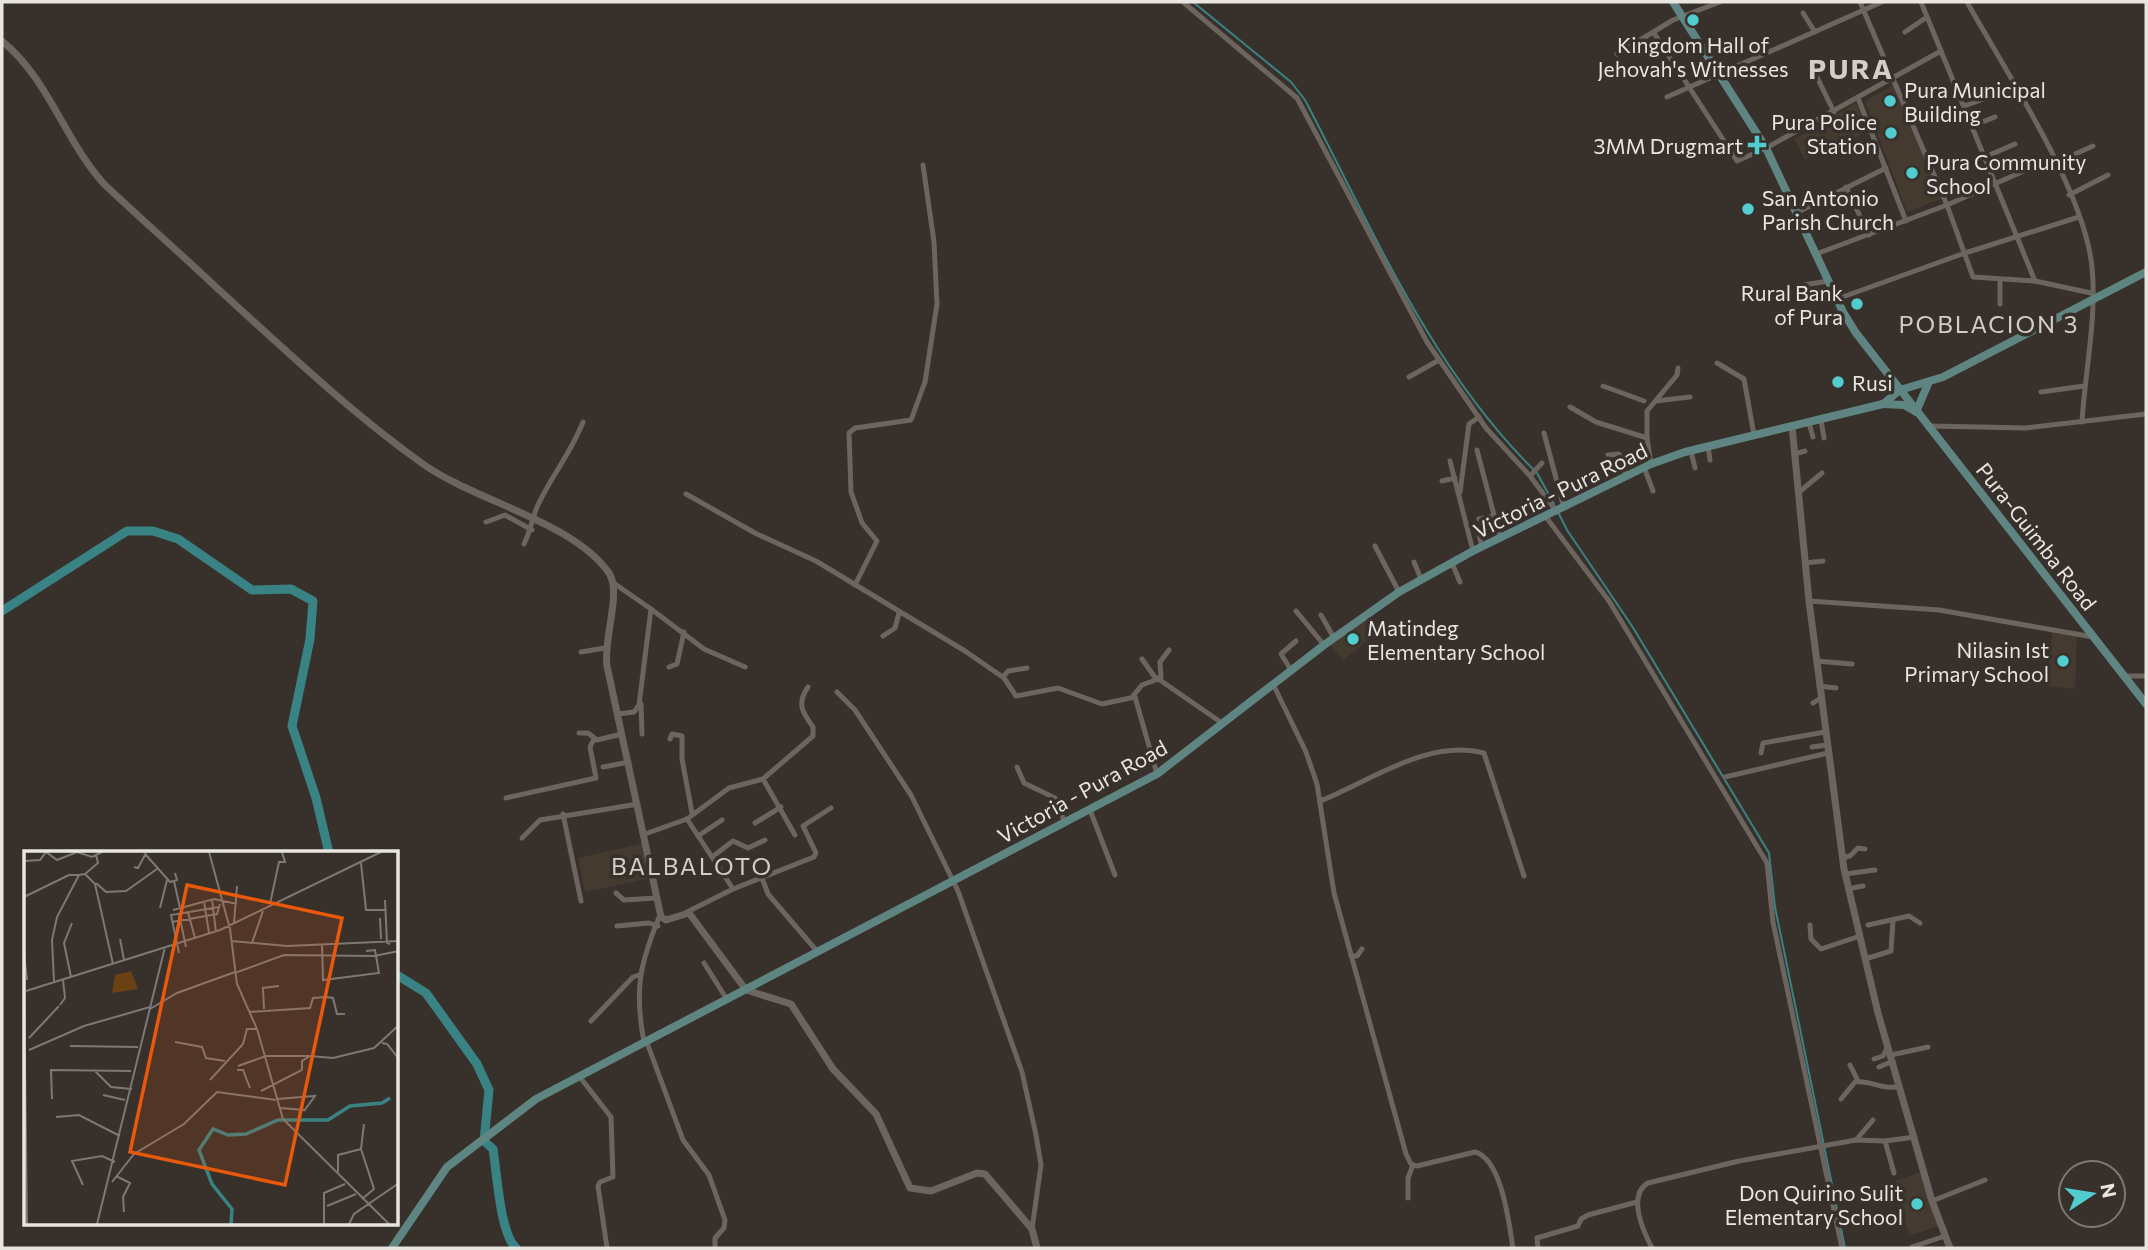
<svg xmlns="http://www.w3.org/2000/svg" width="2148" height="1250" font-family="Commissioner,sans-serif">
<rect width="100%" height="100%" fill="#37302b"/>
<g fill="#443a30">
<path d="M1895,84L1942,199L1907,212L1865,101Z"/>
<path d="M1856,103L1868,128L1846,146L1843,142L1805,159L1794,139Z"/>
<path d="M1365,618L1377,633L1343,660L1329,644Z"/>
<path d="M2052,631L2077,635L2075,689L2047,686Z"/>
<path d="M644,843L652,878L585,892L578,858Z"/>
<path d="M1923,1171L1939,1226L1909,1236L1895,1181Z"/>
</g>
<g fill="none" stroke-linecap="round" stroke-linejoin="round">
<g stroke="#398384" stroke-width="2">
<path d="M1193,2L1291,82L1305,100C1371,226 1430,367 1533,469"/>
<path d="M1537,473L1554,504"/>
<path d="M1558,512L1567,530L1632,626L1769,853L1775,907L1845,1248"/>
</g>
<g stroke="#398384" stroke-width="9">
<path d="M2,611L127,531H153L178,539L252,590L291,589L313,601L310,639L292,726L316,798L329,853"/>
<path d="M397,975L426,993L477,1064L489,1090L484,1141L493,1149C497,1173 500,1234 516,1248"/>
</g>
<g stroke="#6c655f" stroke-width="5">
<path d="M1183,2L1297,98L1427,342L1486,428L1530,476L1557,512"/>
<path d="M1860,2L1947,205L1973,277L2035,281L2091,293"/>
<path d="M1921,2L2035,281"/>
<path d="M1967,2C2006,72 2084,189 2092,267C2097,317 2085,372 2082,422"/>
<path d="M1803,13L1815,32"/>
<path d="M1905,32L1927,17"/>
<path d="M1654,33L1737,161L1766,148L1941,51"/>
<path d="M1617,54L1673,20L1720,2"/>
<path d="M1815,73L1834,112"/>
<path d="M1667,97L1882,2"/>
<path d="M1858,98L1906,221"/>
<path d="M1964,106L2015,88"/>
<path d="M1972,126L1995,117"/>
<path d="M1985,157L2015,144"/>
<path d="M2055,163L2093,146"/>
<path d="M1846,187L1869,235"/>
<path d="M2069,195L2108,175"/>
<path d="M1798,212L1886,168"/>
<path d="M1816,254L1947,205L2053,158"/>
<path d="M1804,285L1828,281"/>
<path d="M1837,299L1965,253L2079,217"/>
<path d="M2000,304V280"/>
<path d="M1717,363L1744,379L1754,435"/>
<path d="M1409,377L1439,360"/>
<path d="M1603,386L1644,401"/>
<path d="M2041,392L2084,386"/>
<path d="M1656,401L1690,397"/>
<path d="M1570,407L1596,422L1647,438L1651,464"/>
<path d="M1821,420L1824,438"/>
<path d="M1809,423L1813,437"/>
<path d="M1930,426L2026,428L2146,414"/>
<path d="M1544,433L1564,508"/>
<path d="M1647,438V411L1677,375L1678,368"/>
<path d="M1708,446L1710,460"/>
<path d="M1477,450L1500,538"/>
<path d="M1691,451L1695,468"/>
<path d="M1795,454L1805,451"/>
<path d="M1608,455L1619,454L1626,477"/>
<path d="M1450,461L1473,551"/>
<path d="M1644,467L1653,491"/>
<path d="M1530,476L1542,463"/>
<path d="M1442,481L1455,478"/>
<path d="M1460,492L1469,424L1479,417"/>
<path d="M1798,493L1822,473"/>
<path d="M686,494L755,533L816,561L965,651L1004,678L1016,696L1058,688L1102,704L1135,697L1157,774"/>
<path d="M1546,517L1609,601L1767,863L1773,922L1842,1248"/>
<path d="M1479,519L1494,516"/>
<path d="M486,522L505,515L532,530"/>
<path d="M1478,530L1482,547"/>
<path d="M524,544C530,532 532,520 537,507C550,478 571,453 583,422"/>
<path d="M1375,546L1399,592"/>
<path d="M1414,562L1421,579"/>
<path d="M1452,563L1460,582"/>
<path d="M1805,563L1823,561"/>
<path d="M615,584L651,609L639,705L634,712L618,714"/>
<path d="M855,585L877,541L862,523L851,492L849,433L855,428L911,420L925,382L937,304L934,242L923,165"/>
<path d="M1809,601L1939,610L2093,637"/>
<path d="M651,609L704,649L745,667"/>
<path d="M1296,611L1324,645"/>
<path d="M1321,615L1334,638"/>
<path d="M883,636L895,628L899,613"/>
<path d="M581,652L605,648"/>
<path d="M1142,659L1154,676L1222,723"/>
<path d="M1816,661L1852,664"/>
<path d="M669,667L677,664L684,632"/>
<path d="M1291,670L1281,654L1296,641"/>
<path d="M2125,676H2146"/>
<path d="M1003,677L1008,671L1027,668"/>
<path d="M1273,684L1306,752L1317,784L1334,893L1406,1154L1411,1164L1417,1166L1475,1152C1502,1159 1509,1224 1513,1248"/>
<path d="M1819,686L1836,688"/>
<path d="M837,692L855,710L911,795L958,891L1022,1072L1036,1135L1041,1165L1032,1229"/>
<path d="M1133,696L1142,685L1161,678L1160,662L1169,650"/>
<path d="M1813,703L1821,698"/>
<path d="M641,704L642,734"/>
<path d="M579,733H588L597,740L622,734"/>
<path d="M670,739L672,734L682,736V759L692,813"/>
<path d="M1812,747L1827,745"/>
<path d="M1761,753L1763,743L1825,732"/>
<path d="M603,767L629,762"/>
<path d="M1017,767L1024,783L1055,798L1065,823"/>
<path d="M1725,777L1828,753"/>
<path d="M763,779L795,835"/>
<path d="M506,798L596,778L590,747L594,739"/>
<path d="M1320,801C1369,782 1428,738 1484,753L1524,876"/>
<path d="M1090,810L1115,875"/>
<path d="M563,814L581,901"/>
<path d="M687,819L729,788L763,779L813,736V727C803,713 796,704 808,687"/>
<path d="M755,823L781,807"/>
<path d="M645,834L687,819L733,889L687,912"/>
<path d="M698,836L722,820"/>
<path d="M522,838L540,820L638,804"/>
<path d="M712,857L733,841L748,848L765,840"/>
<path d="M1842,858L1850,856L1858,848L1865,849"/>
<path d="M1845,874L1875,870"/>
<path d="M762,878L768,894L816,950"/>
<path d="M733,889L814,857L816,853L803,826L831,808"/>
<path d="M1848,889L1863,886"/>
<path d="M616,893L624,900L656,898"/>
<path d="M1810,925L1811,939L1821,949L1860,936"/>
<path d="M1868,925L1909,916L1920,923"/>
<path d="M617,926L649,923L658,926"/>
<path d="M1351,956H1357L1362,949"/>
<path d="M1865,959L1891,951L1893,920"/>
<path d="M704,963L726,998"/>
<path d="M591,1021L633,977L639,975"/>
<path d="M646,1040L683,1140L709,1175L725,1220L724,1228L715,1238V1248"/>
<path d="M644,1042C634,989 640,963 660,915"/>
<path d="M1891,1055L1928,1047"/>
<path d="M1874,1059L1883,1056L1888,1046"/>
<path d="M1850,1065L1858,1081"/>
<path d="M1879,1067L1893,1061"/>
<path d="M579,1076L611,1117L613,1177L600,1182L598,1186L607,1248"/>
<path d="M1841,1099L1855,1082C1873,1080 1882,1091 1900,1086"/>
<path d="M1856,1140L1873,1120"/>
<path d="M1885,1141L1894,1173"/>
<path d="M1408,1198V1178L1413,1165"/>
<path d="M1932,1201L1985,1180"/>
<path d="M1912,1247L1945,1236"/>
<path d="M1538,1248L1537,1238L1578,1226L1581,1219L1588,1215L1637,1202"/>
<path d="M1652,1248C1643,1231 1627,1195 1648,1183L1739,1161L1856,1140L1885,1141L1915,1137"/>
</g>
<g stroke="#6c655f" stroke-width="7">
<path d="M2,41C48,78 65,141 104,184C141,219 180,253 217,288C284,349 349,411 423,464C475,501 574,522 609,573C622,593 603,638 607,666L661,917L666,920L689,913L746,990L791,1004L833,1069L876,1114L910,1188L931,1191L977,1173L985,1174L1032,1229L1037,1248"/>
<path d="M1792,426L1809,601L1844,869L1878,1013L1932,1201L1950,1248"/>
</g>
<g stroke="#5e8581" stroke-width="8">
<path d="M1673,2L1766,148L1843,312L1856,333L2146,704"/>
<path d="M1883,404L1904,405L1913,410"/>
<path d="M1916,412L1928,384"/>
<path d="M392,1248L447,1167L536,1099L1157,774L1324,645L1399,592L1473,551L1651,464L1685,452L1883,404L1900,390L1943,377L2146,272"/>
</g>
</g>
<g fill="#52cdcf" stroke="#37302b" stroke-width="2.5">
<circle cx="1693" cy="20" r="7"/>
<circle cx="1890" cy="101" r="7"/>
<circle cx="1891" cy="133" r="7"/>
<path d="M1753.5 134.5h7v7h7v7h-7v7h-7v-7h-7v-7h7z"/>
<circle cx="1912" cy="173" r="7"/>
<circle cx="1748" cy="209" r="7"/>
<circle cx="1857" cy="304" r="7"/>
<circle cx="1838" cy="382" r="7"/>
<circle cx="1353" cy="639" r="7"/>
<circle cx="2063" cy="661" r="7"/>
<circle cx="1917" cy="1204" r="7"/>
</g>
<g text-anchor="middle" dominant-baseline="central" stroke-width="7" stroke-linejoin="round" paint-order="stroke">
<g font-size="21" fill="#e9e5e1" stroke="#37302b" text-anchor="start">
<text x="1693" y="44" text-anchor="middle">Kingdom Hall of<tspan x="1693" dy="24">Jehovah's Witnesses</tspan></text>
<text x="1904" y="89">Pura Municipal<tspan x="1904" dy="24">Building</tspan></text>
<text x="1877" y="121" text-anchor="end">Pura Police<tspan x="1877" dy="24">Station</tspan></text>
<text x="1743" y="145" text-anchor="end">3MM Drugmart</text>
<text x="1926" y="161">Pura Community<tspan x="1926" dy="24">School</tspan></text>
<text x="1762" y="197">San Antonio<tspan x="1762" dy="24">Parish Church</tspan></text>
<text x="1843" y="292" text-anchor="end">Rural Bank<tspan x="1843" dy="24">of Pura</tspan></text>
<text x="1852" y="382">Rusi</text>
<text x="1367" y="627">Matindeg<tspan x="1367" dy="24">Elementary School</tspan></text>
<text x="2049" y="649" text-anchor="end">Nilasin Ist<tspan x="2049" dy="24">Primary School</tspan></text>
<text x="1903" y="1192" text-anchor="end">Don Quirino Sulit<tspan x="1903" dy="24">Elementary School</tspan></text>
</g>
<g font-size="21" fill="#e9e5e1" stroke="#37302b">
<text transform="translate(1560 490) rotate(-26)">Victoria - Pura Road</text>
<text transform="translate(2037 536) rotate(52)">Pura-Guimba Road</text>
<text transform="translate(1082 791) rotate(-29)">Victoria - Pura Road</text>
</g>
<g font-size="24" letter-spacing="2" fill="#d5cdc6" stroke="#37302b">
<text x="1989" y="323">POBLACION 3</text>
<text x="692" y="865">BALBALOTO</text>
</g>
<g font-size="28" font-weight="bold" letter-spacing="2" fill="#d5cdc6" stroke="#37302b">
<text x="1851" y="68">PURA</text>
</g>
</g>
<g transform="translate(24 851)">
<rect width="374" height="374" fill="#37302b"/>
<path d="M107,120L114,138L88,142L91,124Z" fill="#6a4112"/>
<path fill="none" stroke="#398384" stroke-width="3.5" d="M207,373L208,358L188,333L175,299L189,278L204,284L222,283L254,269H304L326,255L358,252L366,247"/>
<path fill="none" stroke="#7e7874" stroke-width="2" d="M185,1L206,78L213,133L233,178L259,268L365,373M72,4L74,12L61,23L71,33L89,113M122,4L146,31L153,29L151,22M0,10L16,9L22,1L33,9L53,1L68,6L78,1M337,12L342,59H362M110,16L114,17L122,2M150,30L156,57M72,32L82,41L102,40L133,18M0,46L45,24H57M188,48L192,81M361,49L363,92L366,93M180,50L185,82M246,53L255,11H261L258,1M136,57L143,29M149,59L190,48L213,53M164,61L171,87M155,63L162,96M356,67L357,88M148,71L193,63L196,53M210,72L213,35M96,88L100,109M207,90L263,95L375,90M228,92L239,60M298,93L299,129L355,122L351,99L342,100M0,102L3,129M155,102L147,64L195,56M211,122L260,104L350,105L375,100M47,126L40,92L48,72M0,127L3,373M30,131L28,89L33,66L55,24L61,23M2,140L196,79L357,1M36,154L41,147L39,129M126,158L153,142L211,121M240,158L239,137L255,135M225,161L286,157L289,147L302,146L309,147L313,163H321M5,187L35,155M151,191L178,196L182,207L201,210M358,192L363,193L375,208M46,195L114,196M5,199L60,175L126,156M214,215L242,205H285M70,219L87,236L108,238M213,219H219L226,237M186,229L219,193L223,178H232M237,240L278,219V210L286,205L309,207L350,197L375,174M79,244L101,249M28,248L27,219L107,220M253,248L291,245L280,260M256,257L281,259M32,266L55,264L96,285M314,321V304L337,298M92,325L106,332L99,346L100,361M88,331L110,303L160,273L193,241L252,249M59,334L48,310L78,305L91,311M338,348L350,338L337,298L340,273M303,355L332,343M73,373L141,96M300,373V342L321,333M325,373L330,363L375,332"/>
<path fill="#e8590c" fill-opacity="0.15" stroke="#e8590c" stroke-width="3.5" d="M163,34L318,67L261,334L106,301Z"/>
<rect width="374" height="374" fill="none" stroke="#e9e5e1" stroke-width="3.5"/>
</g>
<rect width="2148" height="1250" fill="none" stroke="#e9e5e1" stroke-width="7"/>
<g transform="translate(2092 1194) rotate(78)"><circle r="33" fill="#37302b" stroke="#7e7874" stroke-width="2"/>
<path d="M0-5L12 26L0 18L-12 26Z" fill="#52cdcf"/>
<text y="-10" font-size="19" font-weight="bold" text-anchor="middle" fill="#e9e5e1">N</text>
</g>
</svg>
